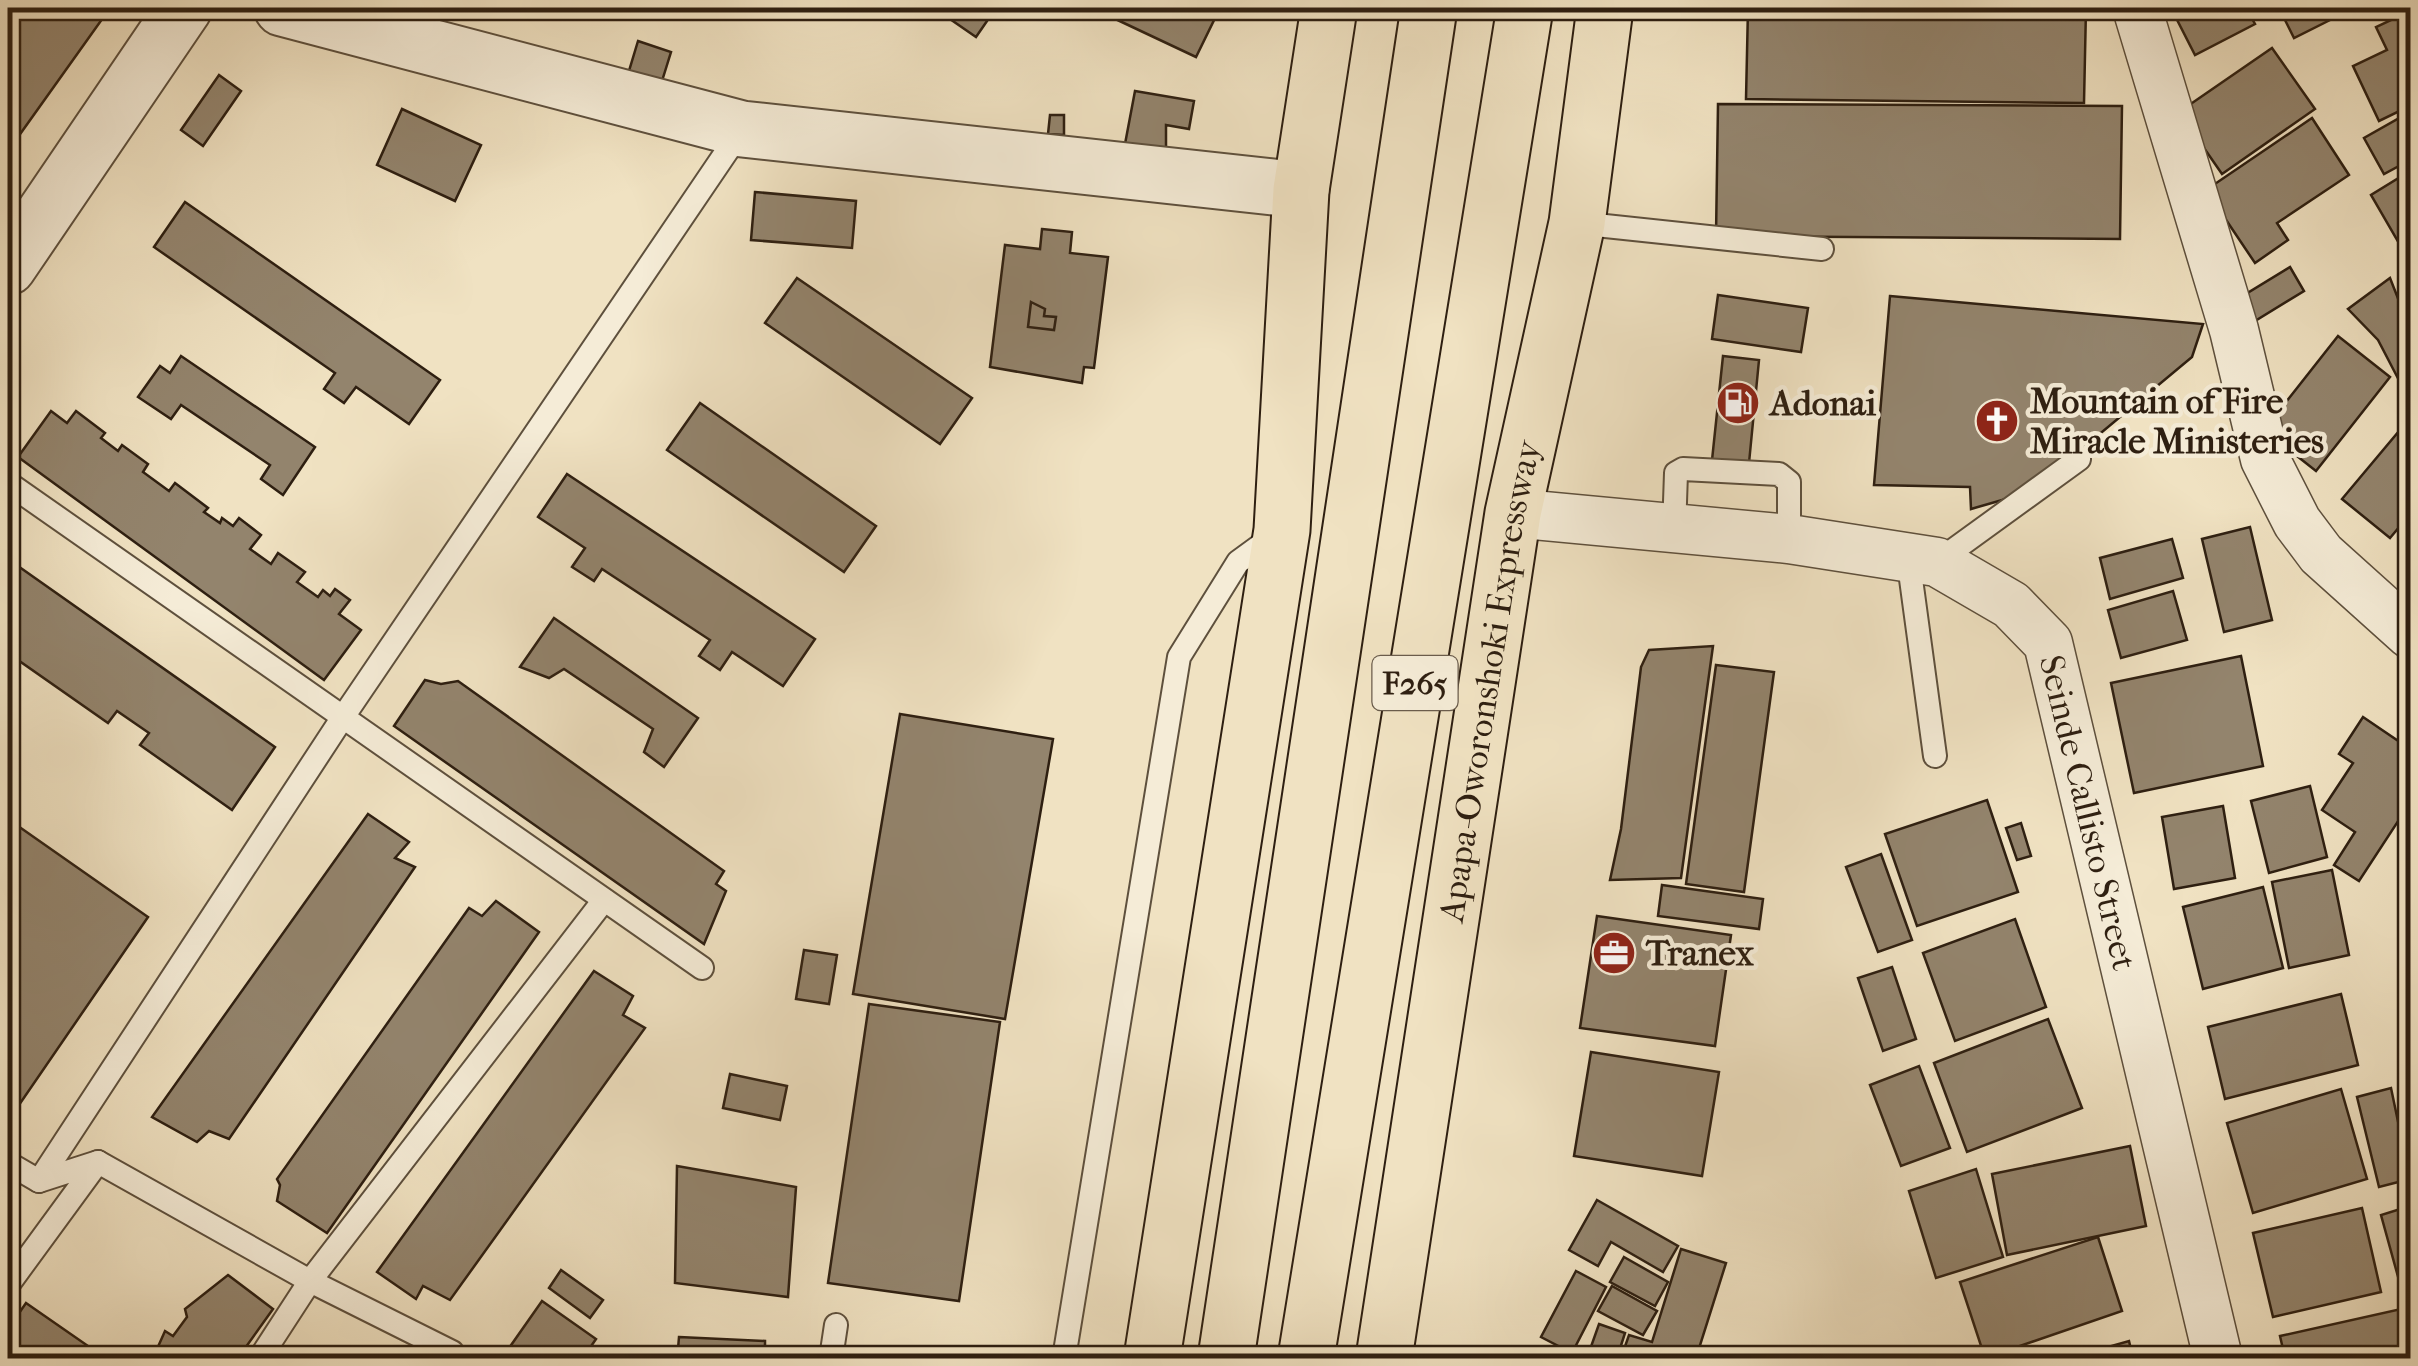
<svg xmlns="http://www.w3.org/2000/svg" width="2418" height="1366" font-family="'IM FELL French Canon',serif">
<rect width="100%" height="100%" fill="#f0e2c2"/>
<filter id="stains"><feTurbulence type="fractalNoise" baseFrequency=".002" numOctaves="4"/><feColorMatrix values="0 0 0 0 .2 0 0 0 0 .09 0 0 0 0 .02 0 0 0 .5 -.17"/></filter>
<radialGradient id="worn" r=".72"><stop offset=".6" stop-color="#630" stop-opacity="0"/><stop offset="1" stop-color="#630" stop-opacity=".3"/></radialGradient>
<g fill="#93846d" stroke="#2e1f11" stroke-width="2.5">
<path d="M8,8H110L8,151Z"/>
<path d="M934,8H996L976,37Z"/>
<path d="M1092,8H1204L1217,14L1196,57Z"/>
<path d="M1748,8H2086L2084,103L1746,99Z"/>
<path d="M2171,8H2246L2255,24L2195,55Z"/>
<path d="M2279,8H2354L2294,38Z"/>
<path d="M2410,11V106L2379,121L2353,66L2387,50L2376,27Z"/>
<path d="M638,41L671,52L662,81L629,71Z"/>
<path d="M2272,48L2315,109L2222,174L2179,112Z"/>
<path d="M219,75L241,91L203,146L181,130Z"/>
<path d="M1135,91L1194,101L1189,129L1166,125V151L1125,144Z"/>
<path d="M1718,104L2122,106L2120,239L1716,236Z"/>
<path d="M402,109L481,145L455,201L377,165Z"/>
<path d="M2410,112V160L2384,174L2364,138Z"/>
<path d="M1050,115H1064V135L1048,134Z"/>
<path d="M2312,118L2349,175L2277,223L2288,240L2255,263L2206,190Z"/>
<path d="M2410,171V255L2407,257L2371,195Z"/>
<path d="M755,192L856,201L852,248L751,240Z"/>
<path d="M185,202L440,380L409,424L356,387L344,403L324,389L335,373L154,247Z"/>
<path d="M1042,229L1072,232L1070,253L1108,257L1094,368L1084,367L1082,383L990,367L1005,245L1040,249Z"/>
<path d="M2290,267L2304,291L2255,321L2241,297Z"/>
<path d="M797,278L972,398L940,444L765,323Z"/>
<path d="M2390,278L2410,329V385L2403,388L2378,340L2348,309Z"/>
<path d="M1718,295L1808,308L1801,352L1712,339Z"/>
<path d="M1890,296L2203,324L2192,357L2030,492L1971,509L1970,487L1874,485Z"/>
<path d="M1031,302L1045,309L1044,316L1056,317L1054,330L1028,327Z"/>
<path d="M2338,336L2390,377L2316,471L2264,430Z"/>
<path d="M181,356L315,447L283,495L261,479L270,465L181,405L171,419L138,397L160,366L170,373Z"/>
<path d="M1723,356L1759,360L1749,463L1712,460Z"/>
<path d="M700,403L876,526L844,572L667,450Z"/>
<path d="M51,411L67,423L76,411L105,433L101,438L118,451L122,445L148,464L143,472L169,491L175,483L208,508L204,512L220,523L222,518L233,526L239,518L261,535L250,549L271,564L278,553L305,572L297,582L318,597L323,590L330,596L335,589L350,600L339,614L361,630L324,680L18,457Z"/>
<path d="M2410,418V514L2390,538L2342,499Z"/>
<path d="M567,474L815,639L783,686L732,652L720,670L699,656L710,640L602,569L594,581L572,567L585,548L538,517Z"/>
<path d="M2250,527L2272,620L2224,632L2202,539Z"/>
<path d="M2172,539L2183,578L2110,599L2100,558Z"/>
<path d="M8,559L275,747L232,810L140,745L149,733L117,711L108,723L8,653Z"/>
<path d="M2173,591L2187,640L2121,658L2108,610Z"/>
<path d="M554,618L698,718L664,767L644,752L653,729L564,669L549,678L520,667Z"/>
<path d="M1713,646L1681,878L1610,880L1621,829L1641,667L1649,650Z"/>
<path d="M2241,656L2263,766L2134,793L2111,683Z"/>
<path d="M1716,665L1774,672L1744,892L1686,884Z"/>
<path d="M425,680L441,684L458,681L724,871L716,884L726,891L704,944L394,726Z"/>
<path d="M900,714L1053,739L1005,1019L853,994Z"/>
<path d="M2363,717L2410,749V803L2359,881L2334,865L2355,832L2322,810L2353,763L2339,754Z"/>
<path d="M2310,786L2327,857L2269,873L2251,801Z"/>
<path d="M1987,800L2018,892L1917,926L1885,834Z"/>
<path d="M2223,806L2235,878L2174,889L2162,817Z"/>
<path d="M368,814L409,842L395,858L415,867L229,1139L209,1131L197,1142L152,1117Z"/>
<path d="M8,819L148,917L8,1121Z"/>
<path d="M2021,823L2031,856L2017,860L2006,828Z"/>
<path d="M1881,854L1912,940L1878,952L1846,867Z"/>
<path d="M2332,870L2349,955L2289,968L2272,882Z"/>
<path d="M1662,885L1763,899L1759,929L1658,916Z"/>
<path d="M2263,887L2283,968L2203,989L2183,907Z"/>
<path d="M496,901L539,932L327,1233L277,1201L280,1185L277,1179L469,908L482,916Z"/>
<path d="M1597,916L1731,935L1715,1046L1580,1028Z"/>
<path d="M2015,919L2046,1007L1955,1041L1923,953Z"/>
<path d="M804,950L837,955L829,1004L796,999Z"/>
<path d="M1892,967L1916,1039L1883,1051L1858,978Z"/>
<path d="M594,971L633,996L623,1015L645,1028L450,1300L423,1286L416,1299L377,1272Z"/>
<path d="M2341,994L2358,1065L2225,1099L2208,1027Z"/>
<path d="M869,1004L1000,1022L959,1301L828,1283Z"/>
<path d="M2048,1019L2082,1108L1967,1152L1934,1063Z"/>
<path d="M1591,1052L1719,1072L1702,1176L1574,1156Z"/>
<path d="M1919,1066L1950,1148L1901,1166L1870,1085Z"/>
<path d="M730,1074L787,1086L780,1120L723,1108Z"/>
<path d="M2391,1088L2410,1179L2379,1187L2357,1097Z"/>
<path d="M2341,1089L2367,1179L2253,1213L2227,1123Z"/>
<path d="M2130,1146L2146,1226L2007,1255L1992,1174Z"/>
<path d="M677,1166L796,1187L788,1297L675,1283Z"/>
<path d="M1976,1169L2003,1257L1936,1278L1909,1191Z"/>
<path d="M1597,1200L1678,1246L1663,1272L1611,1242L1598,1266L1569,1250Z"/>
<path d="M2410,1206V1300L2405,1302L2381,1215Z"/>
<path d="M2362,1208L2381,1292L2273,1317L2253,1233Z"/>
<path d="M2098,1237L2122,1311L1985,1358L1960,1282Z"/>
<path d="M1681,1249L1726,1263L1696,1358H1621L1629,1335L1652,1342Z"/>
<path d="M1624,1257L1668,1282L1655,1306L1610,1282Z"/>
<path d="M561,1270L603,1300L590,1318L549,1288Z"/>
<path d="M1576,1271L1606,1287L1572,1353L1541,1337Z"/>
<path d="M228,1275L273,1309L238,1358H153L165,1331L173,1336L187,1317L185,1309Z"/>
<path d="M1612,1286L1657,1311L1643,1335L1598,1311Z"/>
<path d="M542,1301L596,1339L583,1358H502Z"/>
<path d="M26,1303L101,1355L99,1358H8V1329Z"/>
<path d="M2410,1307V1358H2285L2280,1336Z"/>
<path d="M1599,1324L1625,1333L1617,1358H1587Z"/>
<path d="M679,1337L765,1341V1354L678,1349Z"/>
<path d="M2129,1341L2133,1358H2069Z"/>
</g>
<g fill="none" stroke-linecap="round" stroke-linejoin="round">
<g stroke="#5e503d" stroke-width="26">
<g id="service">
<path d="M1577,223L1822,249"/>
<path d="M8,483L702,968"/>
<path d="M1674,531L1676,473L1683,469L1779,474L1789,482V539"/>
<path d="M1908,557L1935,756"/>
<path d="M1937,562L2079,459"/>
<path d="M98,1162L310,1281L452,1352"/>
<path d="M8,1163L39,1181L98,1162L8,1285"/>
<path d="M39,1181L341,720L742,129"/>
<path d="M260,1358L310,1281L604,900"/>
<path d="M831,1358L836,1325"/>
<path d="M1064,1358L1179,657L1238,562L1275,535"/>
</g>
</g>
<g stroke="#5e503d" stroke-width="51">
<g id="minor">
<path d="M2137,8L2234,330L2265,459L2297,522L2321,554L2410,634"/>
<path id="s1" d="M1513,513L1789,539L1937,562L2011,605L2048,643L2218,1358"/>
</g>
</g>
<g stroke="#5e503d" stroke-width="59">
<g id="tertiary">
<path d="M282,8L742,129L1301,190"/>
<path d="M8,267L184,8"/>
</g>
</g>
<g stroke="#2e1f11" stroke-width="59">
<g id="primary">
<path d="M1152,1358L1282,530L1301,190L1329,8"/>
<path id="s2" d="M1384,1358L1513,513L1577,223L1605,8"/>
</g>
</g>
<g stroke="#2e1f11" stroke-width="59">
<g id="motorway">
<path d="M1226,1358L1429,8"/>
<path d="M1306,1358L1525,8"/>
</g>
</g>
<use href="#service" stroke="#f5ecd7" stroke-width="22"/>
<use href="#minor" stroke="#f5ecd7" stroke-width="48"/>
<use href="#tertiary" stroke="#f5ecd7" stroke-width="55"/>
<use href="#primary" stroke="#f0e2c2" stroke-width="55"/>
<use href="#motorway" stroke="#f0e2c2" stroke-width="55"/>
</g>
<defs>
<g id="fuel-disc" transform="scale(2.25)"><circle r="9.5" fill="#8f2418" stroke="#f5ecd7"/><path d="M-5.5-6h7V0h2V4h1.3V-2.5L3-4.5l.8-.8L6-3V5H2.5V1h-1V6h-7ZM-4.2-4.7v3.2H.2V-4.7Z" fill="#fff"/></g>
<g id="church-disc" transform="scale(2.25)"><circle r="9.5" fill="#8f2418" stroke="#f5ecd7"/><path d="M-1.2-6h2.4v3.5h3.3v2.4h-3.3V6h-2.4V-.1h-3.3v-2.4h3.3Z" fill="#fff"/></g>
<g id="office-disc" transform="scale(2.25)"><circle r="9.5" fill="#8f2418" stroke="#f5ecd7"/><path d="M-6-3h4V-5.5h4V-3h4V5H-6ZM-1-4.5V-3h2v-1.5ZM-6 0V1H6V0Z" fill="#fff"/></g>
</defs>
<g fill-rule="evenodd">
<use href="#fuel-disc" x="1738" y="403"/>
<use href="#church-disc" x="1997" y="421"/>
<use href="#office-disc" x="1614" y="953"/>
</g>
<g text-anchor="middle" dominant-baseline="central" stroke-width="9" stroke-linejoin="round" paint-order="stroke">
<rect fill="#f5ecd7" stroke="#6a5c4c" stroke-width="2.5" x="1372.5" y="656" width="85" height="54" rx="8"/>
<g font-size="32" font-weight="bold" fill="#2e1f11">
<text x="1415" y="683">F265</text>
</g>
<g font-size="35" font-weight="bold" fill="#2e1f11" stroke="#f5ecd7" text-anchor="start">
<text x="2030" y="401">Mountain of Fire<tspan x="2030" dy="40">Miracle Ministeries</tspan></text>
<text x="1770" y="403">Adonai</text>
<text x="1646" y="953">Tranex</text>
</g>
<g font-size="35" fill="#2e1f11" stroke="#f5ecd7">
<text stroke="none"><textPath href="#s2" startOffset="685">Apapa-Oworonshoki Expressway</textPath></text>
<text stroke="none"><textPath href="#s1" startOffset="740">Seinde Callisto Street</textPath></text>
</g>
</g>
<rect width="2418" height="1366" fill="none" stroke="#f0e2c2" stroke-width="40"/>
<rect x="10" y="10" width="2398" height="1346" fill="none" stroke="#2e1f11" stroke-width="5"/>
<rect x="20" y="20" width="2378" height="1326" fill="none" stroke="#2e1f11" stroke-width="2.5"/>
<rect width="100%" height="100%" filter="url(#stains)"/>
<rect width="100%" height="100%" fill="url(#worn)"/>
</svg>
